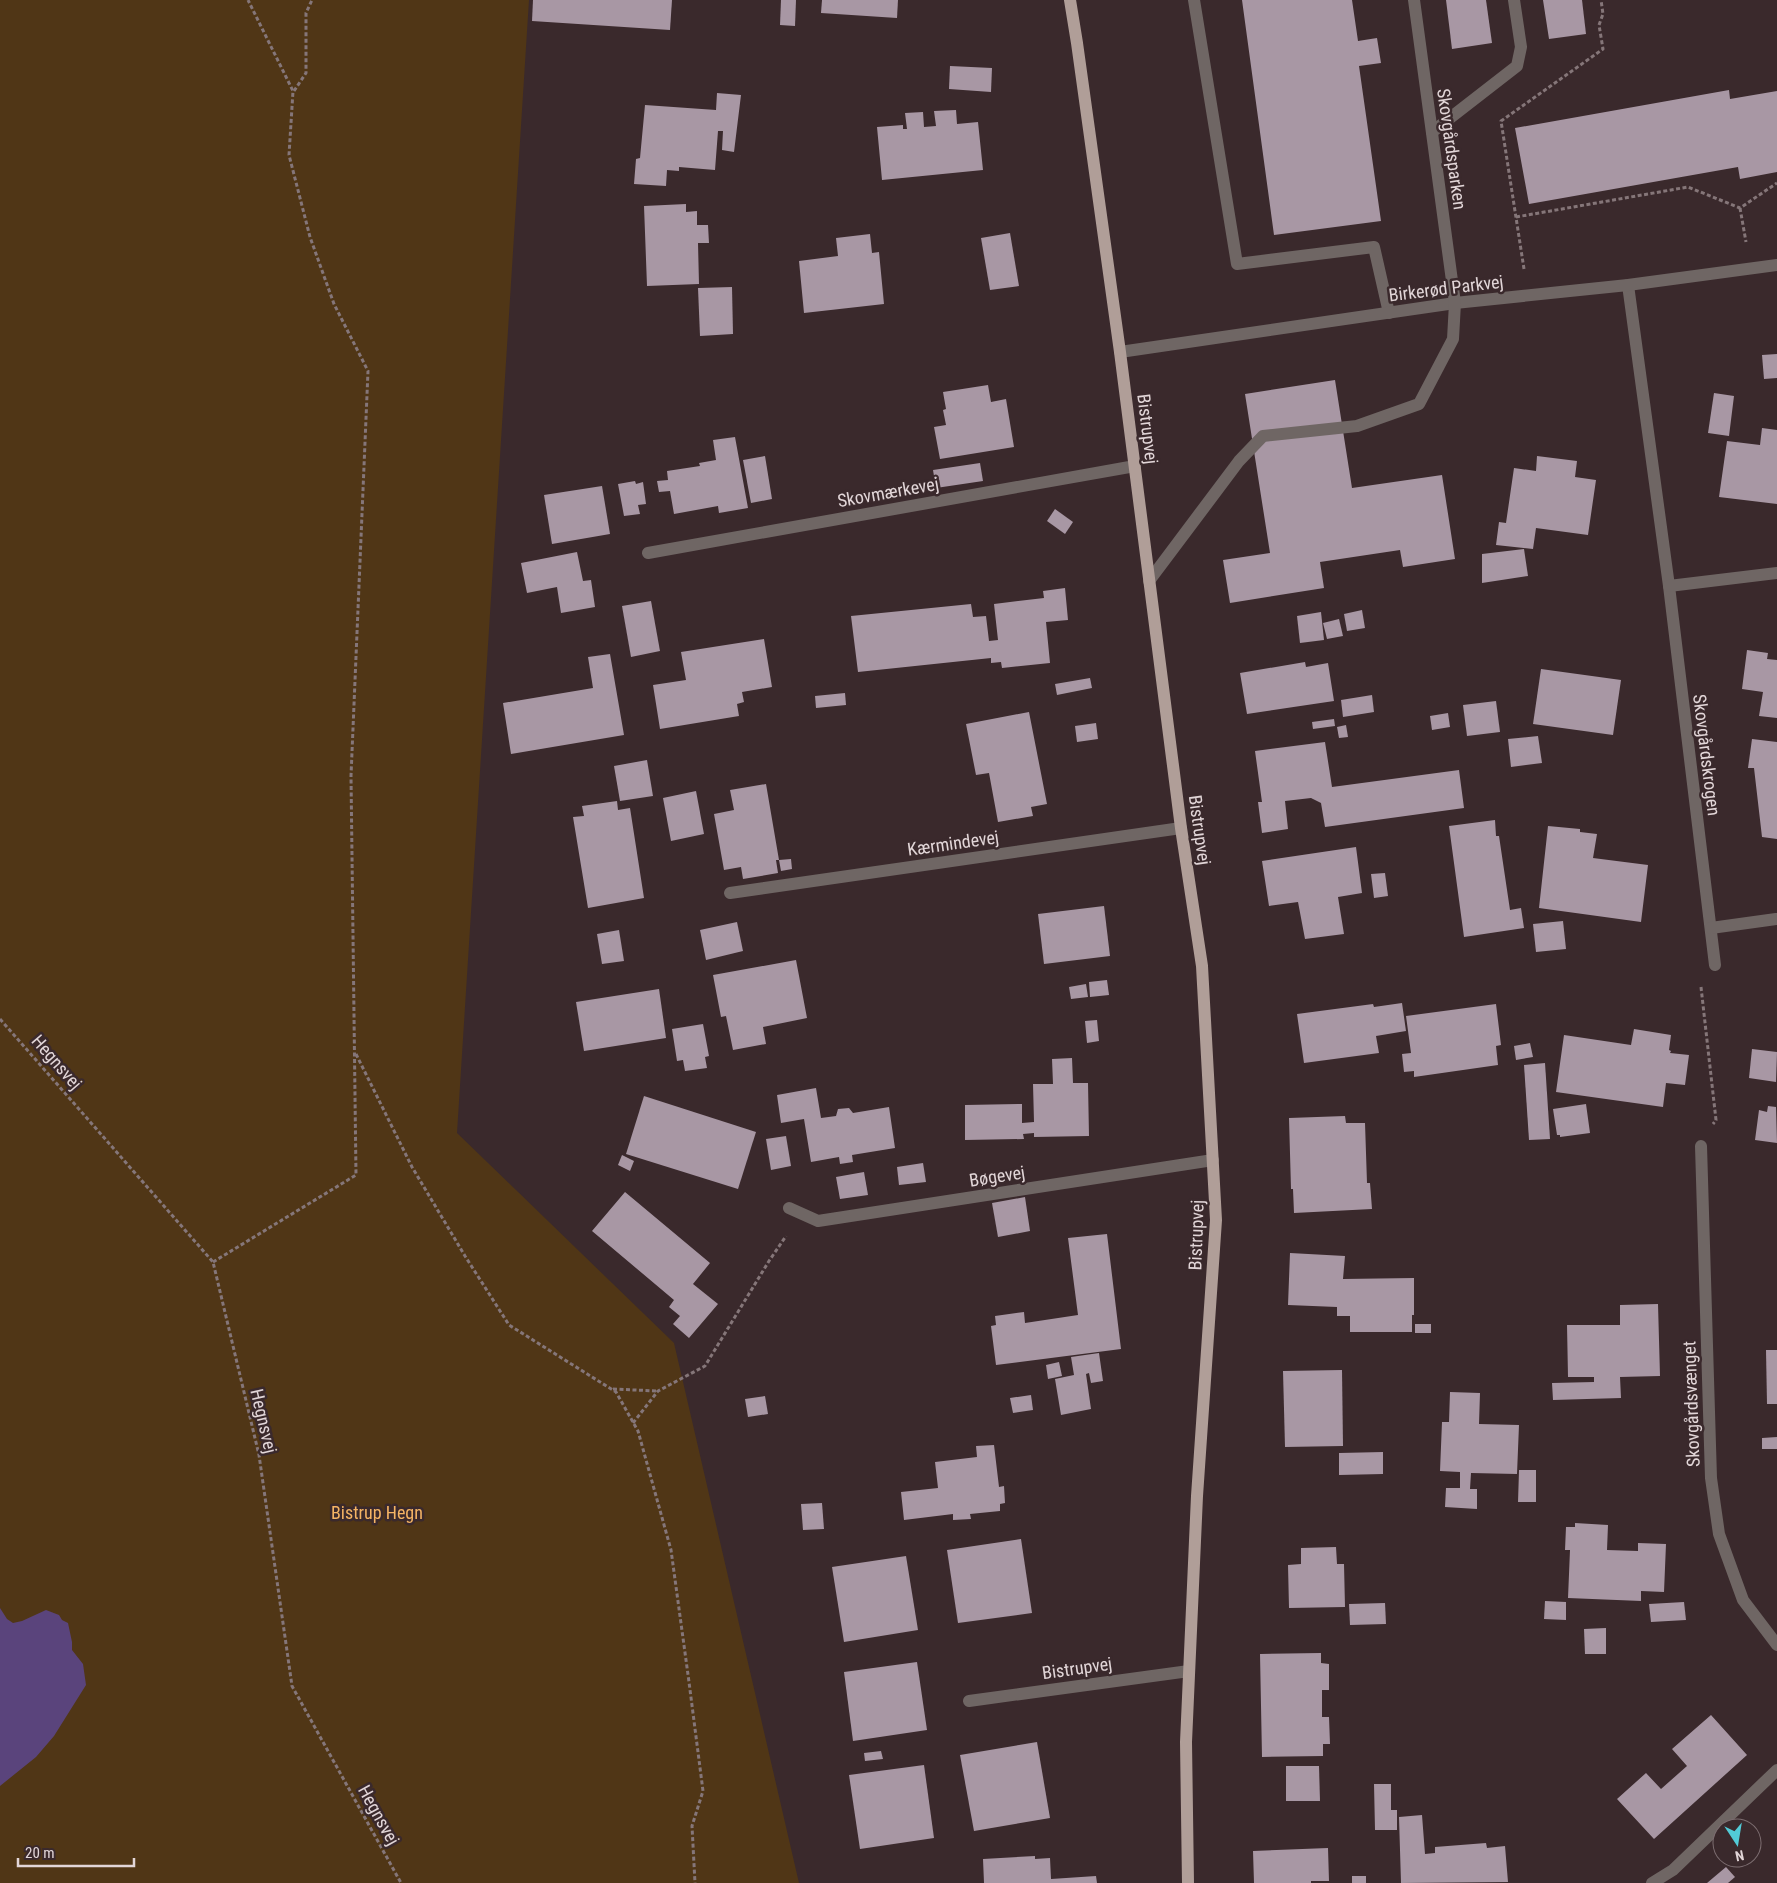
<svg xmlns="http://www.w3.org/2000/svg" width="1777" height="1883" font-family="'Roboto Condensed',sans-serif">
<rect width="100%" height="100%" fill="#3a292c"/>
<path fill="#503616" d="M0,0H529L457,1133L674,1343L799,1883H0Z"/>
<path fill="#5a447c" d="M0,1608L7,1619L13,1623L22,1621L46,1610L59,1615L62,1620L68,1623L72,1642V1650L83,1664L86,1685L54,1736L36,1757L0,1786Z"/>
<g fill="#a897a4">
<path d="M533,0H672L670,30L532,21Z"/>
<path d="M781,0H796L795,26L780,25Z"/>
<path d="M822,0H898L897,18L821,13Z"/>
<path d="M1242,0H1352L1358,41L1377,38L1381,63L1359,66L1381,221L1274,235Z"/>
<path d="M1446,0H1486L1492,43L1452,49Z"/>
<path d="M1543,0H1582L1586,34L1549,39Z"/>
<path d="M950,66L992,68L991,92L949,89Z"/>
<path d="M1729,90L1730,99L1777,91V172L1740,179L1738,167L1529,204L1515,128Z"/>
<path d="M717,93L741,95L734,152L722,150L723,131H718L715,170L679,167V171L667,170L666,186L634,184L636,159L640,158L645,105L716,110Z"/>
<path d="M956,110L957,124L978,122L983,170L882,180L877,127L903,125V129H907L905,113L923,112L924,127L936,126L934,111Z"/>
<path d="M686,204V212L697,211V225H708L709,243H698L699,284L647,286L644,206Z"/>
<path d="M1010,233L1019,286L990,290L981,238Z"/>
<path d="M870,234L872,253L879,252L884,304L804,313L799,261L838,256L836,238Z"/>
<path d="M732,287L733,334L700,336L698,288Z"/>
<path d="M1777,354V378L1764,379L1762,355Z"/>
<path d="M1335,380L1352,488L1442,475L1455,559L1403,567L1400,550L1320,562L1324,588L1230,603L1223,560L1270,553L1245,394Z"/>
<path d="M988,385L991,402L1006,399L1014,447L940,459L934,427L946,425L943,410L946,409L943,392Z"/>
<path d="M1714,393L1734,396L1729,436L1708,433Z"/>
<path d="M1762,428L1777,430V504L1719,497L1727,441L1760,445Z"/>
<path d="M735,437L748,508L719,513L718,506L674,514L670,491L659,492L657,481L668,480L667,471L700,466L699,463L716,460L713,440Z"/>
<path d="M765,456L772,499L751,503L743,460Z"/>
<path d="M1537,456L1577,461L1575,477L1596,480L1588,535L1536,528L1533,549L1496,545L1499,522L1506,523L1514,468L1536,471Z"/>
<path d="M980,463L983,481L936,488L933,470Z"/>
<path d="M635,481L636,484L643,482L646,504L638,505L640,514L624,516L618,484Z"/>
<path d="M602,486L610,534L552,544L544,495Z"/>
<path d="M1055,509L1073,522L1065,534L1047,521Z"/>
<path d="M1524,549L1528,576L1482,583V554Z"/>
<path d="M577,552L583,581L591,580L595,607L561,613L557,587L527,593L521,563Z"/>
<path d="M1065,588L1068,620L1046,622L1050,663L1002,668L1001,662L991,663V658L858,672L851,616L971,604L973,617L986,616L989,641L998,640L994,604L1044,598L1043,591Z"/>
<path d="M651,601L660,651L631,657L622,606Z"/>
<path d="M1362,610L1365,628L1347,631L1344,614Z"/>
<path d="M1321,612L1324,640L1300,643L1297,616Z"/>
<path d="M1339,619L1343,636L1327,639L1323,623Z"/>
<path d="M764,639L772,687L742,692L744,702L737,704L739,716L660,729L653,685L686,680L681,652Z"/>
<path d="M1747,650L1768,653L1767,659L1777,660V718L1759,716L1763,692L1742,689Z"/>
<path d="M610,654L624,735L511,754L503,703L593,688L588,657Z"/>
<path d="M1305,662L1306,667L1328,663L1334,701L1247,714L1240,673Z"/>
<path d="M1541,669L1621,680L1613,735L1533,724Z"/>
<path d="M1090,678L1092,688L1057,695L1055,684Z"/>
<path d="M845,693L846,705L816,708L815,696Z"/>
<path d="M1372,695L1374,712L1343,717L1341,700Z"/>
<path d="M1496,701L1500,732L1467,736L1463,705Z"/>
<path d="M1029,712L1047,804L1031,807L1033,816L998,822L989,773L976,775L966,724Z"/>
<path d="M1448,713L1450,727L1432,730L1430,716Z"/>
<path d="M1334,719L1335,726L1313,729L1312,722Z"/>
<path d="M1096,723L1098,739L1077,742L1075,726Z"/>
<path d="M1346,725L1348,737L1339,738L1337,727Z"/>
<path d="M1538,736L1542,763L1511,767L1508,739Z"/>
<path d="M1752,739L1777,742V839L1762,837L1754,768H1748Z"/>
<path d="M1325,742L1332,787L1459,770L1464,808L1325,827L1321,803L1311,798L1285,801L1288,829L1262,833L1258,802H1262L1255,751Z"/>
<path d="M647,760L653,796L620,801L614,766Z"/>
<path d="M766,784L779,860L791,859L792,869L781,871L779,860H776L778,873L743,879L741,867L724,870L714,814L734,810L730,790Z"/>
<path d="M696,791L704,834L671,841L663,798Z"/>
<path d="M617,801L618,810L630,808L644,898L588,908L573,817L584,816L582,806Z"/>
<path d="M1495,820L1496,836H1499L1510,910L1521,908L1524,928L1464,937L1449,826Z"/>
<path d="M1548,826L1580,829V832L1597,834L1593,858L1648,865L1641,922L1539,908Z"/>
<path d="M1356,847L1362,893L1338,897L1344,934L1305,939L1298,902L1269,906L1262,861Z"/>
<path d="M1385,873L1388,896L1374,898L1371,874Z"/>
<path d="M1104,906L1110,956L1044,964L1038,914Z"/>
<path d="M1563,921L1566,949L1536,952L1533,924Z"/>
<path d="M737,922L743,951L706,960L700,930Z"/>
<path d="M619,930L624,961L602,964L597,934Z"/>
<path d="M796,960L807,1018L763,1027L766,1044L733,1050L726,1016L721,1017L713,975Z"/>
<path d="M1107,980L1109,995L1090,997L1089,982Z"/>
<path d="M1086,984L1088,997L1071,999L1069,987Z"/>
<path d="M659,989L666,1038L584,1051L576,1002Z"/>
<path d="M1402,1003L1406,1031L1376,1036L1379,1053L1304,1063L1297,1014L1373,1004L1374,1007Z"/>
<path d="M1496,1004L1501,1045L1496,1046L1498,1065L1414,1077V1071L1404,1072L1402,1054L1411,1053L1406,1016Z"/>
<path d="M1097,1020L1099,1041L1087,1043L1085,1021Z"/>
<path d="M703,1024L709,1056L705,1057L707,1068L685,1071L683,1060L677,1061L672,1029Z"/>
<path d="M1634,1029L1671,1035L1669,1050L1671,1051L1670,1053L1689,1055L1685,1085L1666,1083L1663,1107L1556,1092L1564,1035L1631,1045Z"/>
<path d="M1530,1043L1533,1057L1516,1060L1514,1046Z"/>
<path d="M1752,1049L1777,1052L1776,1082L1749,1078Z"/>
<path d="M1072,1058L1073,1083H1088L1089,1136L1034,1137V1133L1023,1134L1024,1139L965,1140V1105L1022,1104V1123L1034,1122L1033,1084H1053L1052,1059Z"/>
<path d="M1545,1063L1550,1139L1529,1140L1524,1065Z"/>
<path d="M816,1088L821,1118L836,1116L838,1109L849,1108L853,1113L889,1107L895,1148L852,1155L853,1162L840,1164L839,1157L811,1162L804,1119L781,1123L777,1095Z"/>
<path d="M644,1096L756,1132L738,1189L626,1154Z"/>
<path d="M1586,1104L1590,1133L1560,1137V1135H1557L1553,1109Z"/>
<path d="M1768,1106L1776,1107L1777,1143L1755,1140L1759,1110L1767,1112Z"/>
<path d="M1345,1116L1346,1123H1365L1367,1183H1370L1372,1209L1294,1213L1293,1189H1291L1289,1118Z"/>
<path d="M786,1136L791,1166L771,1170L766,1139Z"/>
<path d="M622,1155L634,1161L630,1171L618,1165Z"/>
<path d="M923,1163L926,1182L899,1185L897,1167Z"/>
<path d="M864,1172L868,1195L840,1199L836,1177Z"/>
<path d="M625,1192L710,1263L693,1284L718,1304L689,1338L673,1324L680,1316L669,1307L674,1300L592,1231Z"/>
<path d="M1025,1197L1030,1231L998,1237L992,1203Z"/>
<path d="M1107,1234L1121,1349L996,1365L991,1326L996,1325L995,1316L1024,1312L1025,1323L1078,1315L1068,1238Z"/>
<path d="M1290,1253L1345,1256L1343,1279L1414,1278V1315H1412V1332H1350V1316H1337V1307L1288,1305Z"/>
<path d="M1658,1304L1660,1376L1620,1377L1621,1398L1553,1400L1552,1383L1594,1382V1377H1568L1567,1325H1620V1305Z"/>
<rect x="1415" y="1324" width="16" height="9"/>
<path d="M1766,1350H1777V1404H1767Z"/>
<path d="M1099,1353L1103,1381L1091,1383L1089,1373L1086,1374L1091,1409L1061,1415L1055,1379L1074,1375L1071,1357Z"/>
<path d="M1059,1362L1062,1376L1048,1379L1046,1365Z"/>
<path d="M1342,1370L1343,1446L1285,1447L1283,1371Z"/>
<path d="M1450,1392L1480,1393L1479,1424L1519,1425L1517,1474L1471,1473L1470,1489H1477V1509L1445,1507L1446,1488H1460V1472L1440,1471L1442,1422H1449Z"/>
<path d="M1031,1395L1033,1410L1013,1413L1010,1398Z"/>
<path d="M765,1396L768,1414L748,1417L745,1399Z"/>
<path d="M1777,1437V1449H1762V1438Z"/>
<path d="M994,1445L999,1487L1004,1486L1005,1503L1000,1504V1511L970,1514L971,1519L953,1520V1514L904,1520L901,1492L938,1488L935,1462L977,1457L976,1446Z"/>
<path d="M1383,1452V1474L1339,1475V1453Z"/>
<path d="M1519,1470H1536V1502H1518Z"/>
<path d="M822,1503L824,1529L803,1530L801,1504Z"/>
<path d="M1575,1523L1608,1525L1607,1550L1638,1551V1543L1666,1544L1664,1592L1641,1591V1601L1568,1598L1570,1550H1565L1566,1527H1575Z"/>
<path d="M1021,1539L1032,1613L958,1623L947,1550Z"/>
<path d="M1336,1547L1337,1564H1344L1345,1607L1289,1608L1288,1565L1301,1564V1548Z"/>
<path d="M906,1556L918,1630L844,1642L832,1567Z"/>
<path d="M1545,1601L1566,1602V1620L1544,1619Z"/>
<path d="M1684,1602L1686,1620L1651,1622L1649,1604Z"/>
<path d="M1385,1603L1386,1624L1350,1625L1349,1604Z"/>
<path d="M1606,1628V1654H1585L1584,1629Z"/>
<path d="M1321,1653V1663L1329,1664V1690H1322V1717H1329L1330,1744H1323V1756L1262,1757L1260,1654Z"/>
<path d="M917,1662L927,1730L853,1741L844,1672Z"/>
<path d="M1711,1715L1747,1755L1654,1839L1617,1799L1646,1773L1661,1789L1687,1766L1672,1749Z"/>
<path d="M1037,1742L1050,1818L974,1831L960,1755Z"/>
<path d="M881,1751L883,1759L865,1761L864,1753Z"/>
<path d="M924,1765L934,1838L860,1849L849,1775Z"/>
<path d="M1286,1766H1319L1320,1801H1286Z"/>
<path d="M1374,1784H1391V1810H1397V1830H1375Z"/>
<path d="M1422,1815L1425,1854L1435,1853V1847L1486,1843L1487,1848L1505,1846L1508,1882L1401,1883L1399,1817Z"/>
<path d="M1328,1848L1329,1881H1311V1883H1254L1253,1851Z"/>
<path d="M1035,1856V1859L1050,1858L1051,1879L1096,1876L1097,1883H984L983,1859Z"/>
<path d="M1726,1867L1735,1877L1728,1883H1707Z"/>
<rect x="1352" y="1876" width="14" height="7"/>
</g>
<g fill="none" stroke-linecap="round" stroke-linejoin="round">
<g stroke="#857679" stroke-width="3" stroke-dasharray="4 2.5" stroke-linecap="butt">
<path d="M294,91L306,73V13L312,0"/>
<path d="M1740,208L1746,242"/>
<path d="M1516,217L1688,187L1740,208L1777,183"/>
<path d="M1524,269L1501,121L1603,49L1599,25L1603,14L1601,0"/>
<path d="M1701,987L1716,1120L1713,1124"/>
<path d="M0,1019L213,1262L259,1455L292,1686L401,1883"/>
<path d="M356,1054L412,1167L465,1256L509,1325L616,1392L638,1431L671,1550L689,1682L703,1791L692,1826L695,1883"/>
<path d="M213,1262L356,1175L351,776L368,371L334,304L310,237L289,155L293,91L248,0"/>
<path d="M613,1389L657,1391"/>
<path d="M633,1423L658,1391L705,1366L769,1261L786,1236"/>
</g>
<g stroke="#6f6664" stroke-width="12">
<path d="M1194,0L1237,264L1374,247L1389,313"/>
<path d="M1432,132L1517,66L1521,47L1514,0"/>
<path d="M1628,285L1669,586L1715,965"/>
<path d="M1120,352L1455,303L1628,285L1777,265"/>
<path d="M648,553L1135,466"/>
<path d="M1149,581L1239,461L1263,436L1357,426L1419,404L1453,339L1455,303L1414,0"/>
<path d="M1669,586L1777,573"/>
<path d="M730,893L1181,828"/>
<path d="M1711,928L1776,919"/>
<path d="M1701,1146L1711,1478L1719,1534L1743,1600L1777,1645"/>
<path d="M789,1208L818,1221L1213,1160"/>
<path d="M969,1701L1189,1671"/>
<path d="M1652,1883L1673,1870L1777,1770"/>
</g>
<path stroke="#b09e98" stroke-width="12" d="M1070,0L1077,43L1120,352L1181,828L1202,966L1216,1220L1197,1496L1186,1742L1188,1883"/>
</g>
<g text-anchor="middle" dominant-baseline="central" stroke-width="5" stroke-linejoin="round" paint-order="stroke">
<g font-size="18" fill="#e2d6d8" stroke="#3a292c">
<text transform="translate(1452 149) rotate(82)">Skovgårdsparken</text>
<text transform="translate(1446 288) rotate(-7)">Birkerød Parkvej</text>
<text transform="translate(1148 429) rotate(83)">Bistrupvej</text>
<text transform="translate(888 492) rotate(-10)">Skovmærkevej</text>
<text transform="translate(1707 755) rotate(83)">Skovgårdskrogen</text>
<text transform="translate(1200 830) rotate(82)">Bistrupvej</text>
<text transform="translate(953 843) rotate(-8)">Kærmindevej</text>
<text transform="translate(57 1062) rotate(49)">Hegnsvej</text>
<text transform="translate(997 1176) rotate(-9)">Bøgevej</text>
<text transform="translate(1196 1235) rotate(-88)">Bistrupvej</text>
<text transform="translate(1691 1404) rotate(-92)">Skovgårdsvænget</text>
<text transform="translate(264 1421) rotate(77)">Hegnsvej</text>
<text transform="translate(1077 1668) rotate(-8)">Bistrupvej</text>
<text transform="translate(379 1815) rotate(61)">Hegnsvej</text>
</g>
<g font-size="18" fill="#f5b464" stroke="#3a292c">
<text x="377" y="1512">Bistrup Hegn</text>
</g>
</g>
<g transform="translate(1737 1843) rotate(168)"><circle r="24" fill="#3a292c" stroke="#7d6e71"/>
<path d="M0-4L9 19L0 12L-9 19Z" fill="#52cbd7"/>
<text y="-8" font-size="14" font-weight="bold" text-anchor="middle" fill="#e2d6d8">N</text>
</g>
<path d="M18 1858v8h116v-8" fill="none" stroke="#e2d6d8" stroke-width="2.5"/>
<text x="25" y="1858" font-size="15" fill="#e2d6d8" stroke="#3a292c" stroke-width="4" paint-order="stroke">20 m</text>
</svg>
